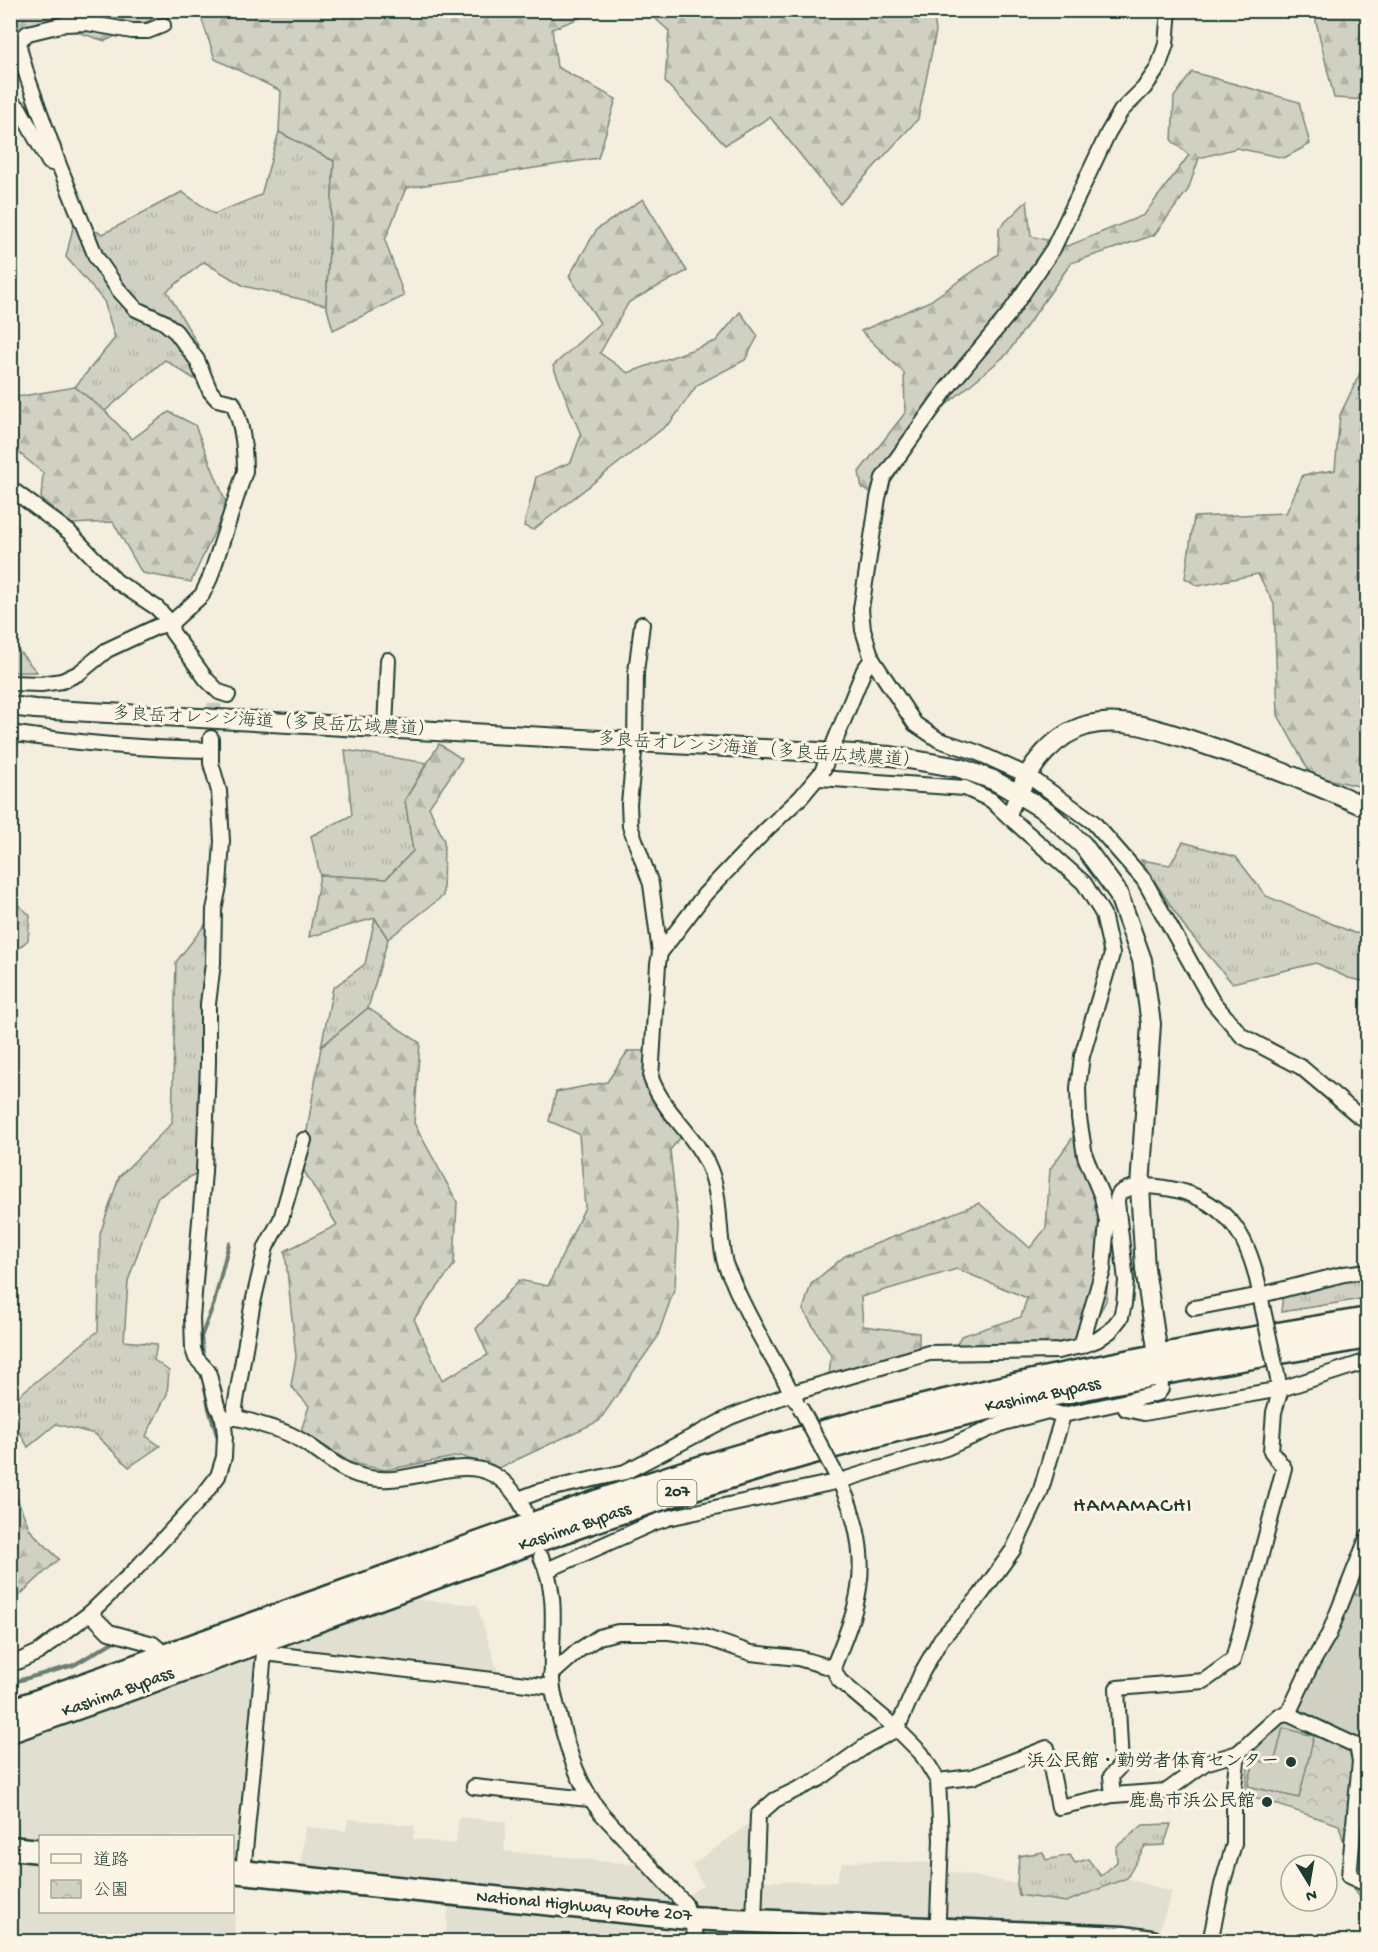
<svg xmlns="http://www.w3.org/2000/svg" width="1378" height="1952" font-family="'Gochi Hand','Klee One',sans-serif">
<defs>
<pattern id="grass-tufts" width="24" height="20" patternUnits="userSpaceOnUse" patternTransform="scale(1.5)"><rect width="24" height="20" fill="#d0d1c2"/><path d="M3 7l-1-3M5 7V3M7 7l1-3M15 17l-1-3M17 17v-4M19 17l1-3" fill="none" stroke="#b2b4a7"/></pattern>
<pattern id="forest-firs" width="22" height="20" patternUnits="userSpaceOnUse" patternTransform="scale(1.5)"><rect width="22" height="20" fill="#d0d1c2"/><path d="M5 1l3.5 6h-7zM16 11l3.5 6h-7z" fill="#b2b4a7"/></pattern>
<pattern id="park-crowns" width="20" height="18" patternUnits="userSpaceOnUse" patternTransform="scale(1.5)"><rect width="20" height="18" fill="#d0d1c2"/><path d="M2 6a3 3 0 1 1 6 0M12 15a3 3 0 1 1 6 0" fill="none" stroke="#b2b4a7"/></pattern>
</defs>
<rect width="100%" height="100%" fill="#f3eede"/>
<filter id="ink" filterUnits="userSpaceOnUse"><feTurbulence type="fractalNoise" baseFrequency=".0167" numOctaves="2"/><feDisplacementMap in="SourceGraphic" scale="12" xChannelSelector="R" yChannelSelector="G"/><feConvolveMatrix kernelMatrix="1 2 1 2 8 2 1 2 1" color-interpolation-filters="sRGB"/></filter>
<g filter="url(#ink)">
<g fill="#e1dfd0">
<path d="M414,1599L477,1605L499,1676L277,1652L282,1645Z"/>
<path d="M252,1657H260L240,1863L233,1862L232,1836H40V1841L11,1837V1744Z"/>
<path d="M459,1817L506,1822L504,1851L640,1865L679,1901L703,1885L692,1865L754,1820V1881L836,1882L842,1863L868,1861L935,1863L936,1869L1017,1884L1019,1895L1066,1902L1127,1878L1172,1892L1158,1933L682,1907L301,1867L305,1827L346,1831L348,1819L415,1826L413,1839L456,1844Z"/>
<path d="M10,1856L40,1859V1912H232L233,1880L239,1881L233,1941H11Z"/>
<path d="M449,1902L655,1923L653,1941L445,1942Z"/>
<path d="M689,1926L1062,1941L694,1942Z"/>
</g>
<g fill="url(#grass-tufts)" stroke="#78877b" stroke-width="1.5">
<path d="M279,132L334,161L326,305L244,286L204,262L167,291L199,347L202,384L165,360L105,411L75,387L115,338L104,301L66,257L74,223L103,234L182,192L214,214L261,195Z"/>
<path d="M11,642L37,672H11Z"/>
<path d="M345,750L427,763L405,800L413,851L386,879L320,875L311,836L352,815Z"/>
<path d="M1183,842L1236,857L1266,896L1354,933L1367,934V982L1348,978L1316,963L1232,983L1186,929L1141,860L1170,865Z"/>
<path d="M11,899L30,915L28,940L11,955Z"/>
<path d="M211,917L198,1172L157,1198L128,1281L124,1341L157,1344L154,1360L169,1371L167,1394L146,1436L160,1446L129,1467L95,1434L56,1424L28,1447L14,1422L12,1401L98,1331L100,1234L119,1177L172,1123L176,962Z"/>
<path d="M375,918L388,939L368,1008L321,1047L333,988L365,964Z"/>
<path d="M1367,1266V1298L1281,1312L1283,1294Z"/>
<path d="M1171,1824L1164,1845L1145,1846L1127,1878L1066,1902L1019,1895L1017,1884L1019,1856L1043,1852L1046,1860L1070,1855L1075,1863L1088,1859L1101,1876L1117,1862L1116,1847L1143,1825Z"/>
</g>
<g fill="url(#forest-firs)" stroke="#78877b" stroke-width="1.5">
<path d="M10,11H151V20L105,41L52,24L16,31L15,72H11Z"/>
<path d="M199,11H597L552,29L557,67L616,99L598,158L406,188L385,240L404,296L333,330L326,305L334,161L279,132L281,91L215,59Z"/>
<path d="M647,11H933L936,31L918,119L840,204L770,117L725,145L665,82L669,31Z"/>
<path d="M1329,11H1367V100L1334,98L1315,17Z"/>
<path d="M1192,72L1299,102L1310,144L1284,158L1237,148L1199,158L1188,190L1154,235L1071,263L1007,354L934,415L888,487L875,494L862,488L859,472L905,413L904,373L861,331L930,301L998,254L999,228L1027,201L1031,236L1068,246L1144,215L1189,155L1172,141L1174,97Z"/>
<path d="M643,199L687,271L629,302L600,353L628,373L716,341L740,312L758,336L745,360L697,385L671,422L533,530L524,526L536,477L571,462L581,435L553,366L600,323L569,276L597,229Z"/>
<path d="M1367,365V788L1311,775L1278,715L1274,604L1258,574L1198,586L1185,578L1194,517L1286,513L1303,475L1335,470L1340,415L1363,367Z"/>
<path d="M75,387L105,411L132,439L169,412L195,425L227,505L191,582L142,573L113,522L70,524L41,498L43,473L11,446V398Z"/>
<path d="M439,744L462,759L429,807L444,841L443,896L388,939L375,918L309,937L320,875L386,879L413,851L405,800Z"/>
<path d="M368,1008L420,1043L414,1123L457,1202L454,1265L414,1319L442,1380L488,1355L476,1329L519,1280L548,1286L585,1207L579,1134L549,1121L556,1092L607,1082L628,1051H648L645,1086L681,1137L670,1150L678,1225L675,1287L657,1338L599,1421L499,1468L460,1456L385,1470L351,1463L301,1431L309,1406L291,1386L296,1357L285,1251L337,1225L301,1166L321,1047Z"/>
<path d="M1073,1137L1102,1183L1112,1231L1106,1301L1086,1337L1045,1345L955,1348L961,1336L1021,1317L1027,1298L957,1269L861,1297L863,1326L919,1333V1348L829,1377L831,1355L803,1310L811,1284L845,1256L979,1203L1030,1248L1046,1228L1050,1169Z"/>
<path d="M16,1496L30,1530L59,1559L11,1603V1498Z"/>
</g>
<path fill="url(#park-crowns)" stroke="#78877b" stroke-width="1.5" d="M1367,1547V1941H1361L1360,1897L1347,1881L1345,1846L1339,1825L1245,1794L1249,1756L1296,1710Z"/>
<g fill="#d0d1c2" stroke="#78877b" stroke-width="1.5">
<path d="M1350,1592L1367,1598V1743L1359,1742L1296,1710Z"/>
<path d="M1283,1728L1314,1736L1299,1798L1248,1786L1254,1760L1274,1764Z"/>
</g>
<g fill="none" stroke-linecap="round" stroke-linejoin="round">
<g stroke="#6c7d72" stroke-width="4">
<path d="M204,1361L201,1337L214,1303L229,1243"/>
<path d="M202,1371L209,1409L219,1442"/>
<path d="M90,1604L136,1559"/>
<path d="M10,1683L74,1665L116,1640"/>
</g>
<path stroke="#c9cbbc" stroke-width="14" stroke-dasharray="14 7" stroke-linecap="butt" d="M211,738L215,699"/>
<g stroke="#1f3d34" stroke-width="18">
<g id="minor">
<path d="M1169,10L1166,44L1158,68L1144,88L1121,111L1108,133L1053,249L1008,315L949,386L883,478L878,498L861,609L863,630L872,659L915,724L939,740L976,752L1027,775L1093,822L1144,880L1212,1001L1242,1036L1301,1067L1359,1116L1368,1120"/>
<path d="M10,101L19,108L49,162L58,165"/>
<path d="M10,488L69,532L116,581L157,608L171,623L172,632L206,679L219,692L228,695"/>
<path d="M642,624L636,672L635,743L629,804L630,826L651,884L660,953L658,964L651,1078C664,1113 693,1132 708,1165C722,1195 717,1227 724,1259C725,1267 731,1276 734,1284C751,1325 776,1362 796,1401"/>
<path d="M10,683L41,684L62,681L79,673L107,650L156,627L171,623L202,595L210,578L245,471C245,449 242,423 233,403L217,399L210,391L197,360L176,332L164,322L136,309L118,289L96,257L59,165L28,79L20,51L19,43L22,38L28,33L65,24L87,23L132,31H148L163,25"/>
<path d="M385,729L388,660"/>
<path d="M10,733C76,743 144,749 210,750"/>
<path d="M837,736L864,670L872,659"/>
<path d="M819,778L965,788L991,800L1008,816L1018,794"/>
<path d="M1008,816L1084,883L1103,914L1112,954L1082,1056L1078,1088L1079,1118L1085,1156L1102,1197L1107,1222L1103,1270L1081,1346"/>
<path d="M660,953L705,894L767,829L801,797L822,772"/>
<path d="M1194,1308L1261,1295L1344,1274L1368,1271"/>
<path d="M1123,1402L1158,1393L1161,1389L1160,1373"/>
<path d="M236,1417L235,1407L252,1307L266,1247L281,1219L304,1140"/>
<path d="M223,1418C237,1417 246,1420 259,1424C269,1427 280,1430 289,1434C316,1446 336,1471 365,1477C423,1491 485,1430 525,1511"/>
<path d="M519,1499L540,1491L625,1472L730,1417L792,1393L929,1353L1058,1351L1081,1346L1097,1340L1110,1331L1121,1317L1124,1304L1126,1281L1117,1202C1117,1198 1118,1193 1123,1191C1141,1181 1182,1189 1199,1198C1212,1204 1223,1213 1232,1223C1250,1245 1258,1278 1262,1305"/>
<path d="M541,1557C560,1596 550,1637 552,1679C552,1692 557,1706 560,1719C569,1754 579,1786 602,1814L685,1904L698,1942"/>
<path d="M547,1570L653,1523L668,1518L840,1481L946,1448L1003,1423L1048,1411L1063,1415L1123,1402L1126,1409L1144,1413L1281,1389L1368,1361"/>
<path d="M90,1613L109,1632L153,1644L166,1655"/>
<path d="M264,1653L552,1687"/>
<path d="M10,1665L39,1652L90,1613L134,1571L202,1497L218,1476L224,1457L225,1435L223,1418L217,1406L208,1371L196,1358L193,1349L192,1318L204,1172L208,1063V1004L213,963L214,910L219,886L222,841L219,791L211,763V738"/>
<path d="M833,1668C843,1642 855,1616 859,1588C865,1550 854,1508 836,1475"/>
<path d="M551,1675L579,1650L599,1637L618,1632H669L704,1637L751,1653L798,1658L833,1668L839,1680L897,1729L921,1753L938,1781L941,1840L937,1942"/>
<path d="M1288,1714L1311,1665L1329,1634L1368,1536"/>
<path d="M938,1781L972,1777L1047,1748L1059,1807L1113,1795L1111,1776L1121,1765L1117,1688L1204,1681L1233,1660L1284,1468L1271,1451L1274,1412L1281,1389L1278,1381"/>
<path d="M474,1787L589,1799"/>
<path d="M1113,1795L1167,1791L1205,1763L1238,1753L1279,1716L1288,1714L1357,1746L1360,1761L1349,1876L1368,1885"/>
<path d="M243,1872L264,1653L262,1645"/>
<path d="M754,1920L758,1815L775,1800L819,1779L867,1745L897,1729L921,1674L941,1639L979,1597L1013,1550L1040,1493L1063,1415"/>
<path d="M1210,1942L1222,1885L1234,1844V1787L1238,1753"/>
</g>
</g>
<g stroke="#1f3d34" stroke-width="22">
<g id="tertiary">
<path d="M10,706L35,709L891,756L960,768L993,780L1018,794L1046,811L1083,845L1118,893L1142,960L1151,1024L1140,1187L1145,1269L1160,1368"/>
<path d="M1018,794C1031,764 1055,734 1088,725C1125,716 1165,732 1200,743C1258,762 1313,783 1368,808"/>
</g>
</g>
<g stroke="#1f3d34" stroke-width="27">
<g id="trunk">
<path d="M10,1711C140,1665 270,1618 399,1572C490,1539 582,1506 674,1476C900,1403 1134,1357 1368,1319"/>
<path d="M10,1731C278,1640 539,1530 810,1453C993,1401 1180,1369 1368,1337"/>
<path d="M10,1848L40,1851"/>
<path d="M232,1871L689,1918L1124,1938L1152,1942"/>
</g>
</g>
<use href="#minor" stroke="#fcf5e5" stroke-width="14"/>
<use href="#tertiary" stroke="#fcf5e5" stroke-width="18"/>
<use href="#trunk" stroke="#fcf5e5" stroke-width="22"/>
<g stroke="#1f3d34" stroke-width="18" stroke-linecap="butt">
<g id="minor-bridge">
<path d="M822,772L837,736"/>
<path d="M1262,1305L1278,1379"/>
<path d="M800,1407L835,1473"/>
</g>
</g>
<use href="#minor-bridge" stroke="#fcf5e5" stroke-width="14"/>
</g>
</g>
<g fill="#1f3d34" stroke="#fcf5e5" stroke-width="2">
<circle cx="1291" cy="1762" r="6"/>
<circle cx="1267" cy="1802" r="6"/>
</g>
<g text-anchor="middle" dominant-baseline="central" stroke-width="6" stroke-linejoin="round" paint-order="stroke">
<rect fill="#fcf5e5" stroke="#617469" stroke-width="1.5" x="657.5" y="1480" width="39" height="26" rx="4.5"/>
<g font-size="16" font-weight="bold" fill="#1f3d34">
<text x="677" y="1493">207</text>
</g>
<g font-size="18" fill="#1f3d34" stroke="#fcf5e5">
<text transform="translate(274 723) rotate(3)">多良岳オレンジ海道（多良岳広域農道）</text>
<text transform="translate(759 751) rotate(4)">多良岳オレンジ海道（多良岳広域農道）</text>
<text transform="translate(1043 1396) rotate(-12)">Kashima Bypass</text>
<text transform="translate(575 1528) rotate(-19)">Kashima Bypass</text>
<text transform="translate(118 1693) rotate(-20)">Kashima Bypass</text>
<text transform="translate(584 1907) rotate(5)">National Highway Route 207</text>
</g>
<g font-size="18" font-weight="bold" fill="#1f3d34" stroke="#fcf5e5" text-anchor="end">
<text x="1279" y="1762">浜公民館・勤労者体育センター</text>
<text x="1255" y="1802">鹿島市浜公民館</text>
</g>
<g font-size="21" letter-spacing="1.5" fill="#1f3d34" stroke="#fcf5e5">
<text x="1133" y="1507">HAMAMACHI</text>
</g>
</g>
<rect width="1378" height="1952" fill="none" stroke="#fcf5e5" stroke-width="36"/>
<rect x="18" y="18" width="1342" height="1916" fill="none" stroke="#1f3d34" stroke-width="2" filter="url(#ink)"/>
<rect x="39" y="1835" width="195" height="78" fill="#fcf5e5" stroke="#a4ab9e" stroke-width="1.5"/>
<rect x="51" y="1854" width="30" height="9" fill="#fcf5e5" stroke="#a4ab9e" stroke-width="1.5"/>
<text x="93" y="1865" font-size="18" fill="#1f3d34">道路</text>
<rect x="51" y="1880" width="30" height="18" fill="url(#park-crowns)" stroke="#a4ab9e" stroke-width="1.5"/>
<text x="93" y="1895" font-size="18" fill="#1f3d34">公園</text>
<g transform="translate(1309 1883) rotate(169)"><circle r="28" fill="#fcf5e5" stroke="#a4ab9e" stroke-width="1.5"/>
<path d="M0-4.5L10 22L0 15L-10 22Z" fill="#1f3d34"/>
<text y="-9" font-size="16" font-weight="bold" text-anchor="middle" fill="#1f3d34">N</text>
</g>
</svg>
